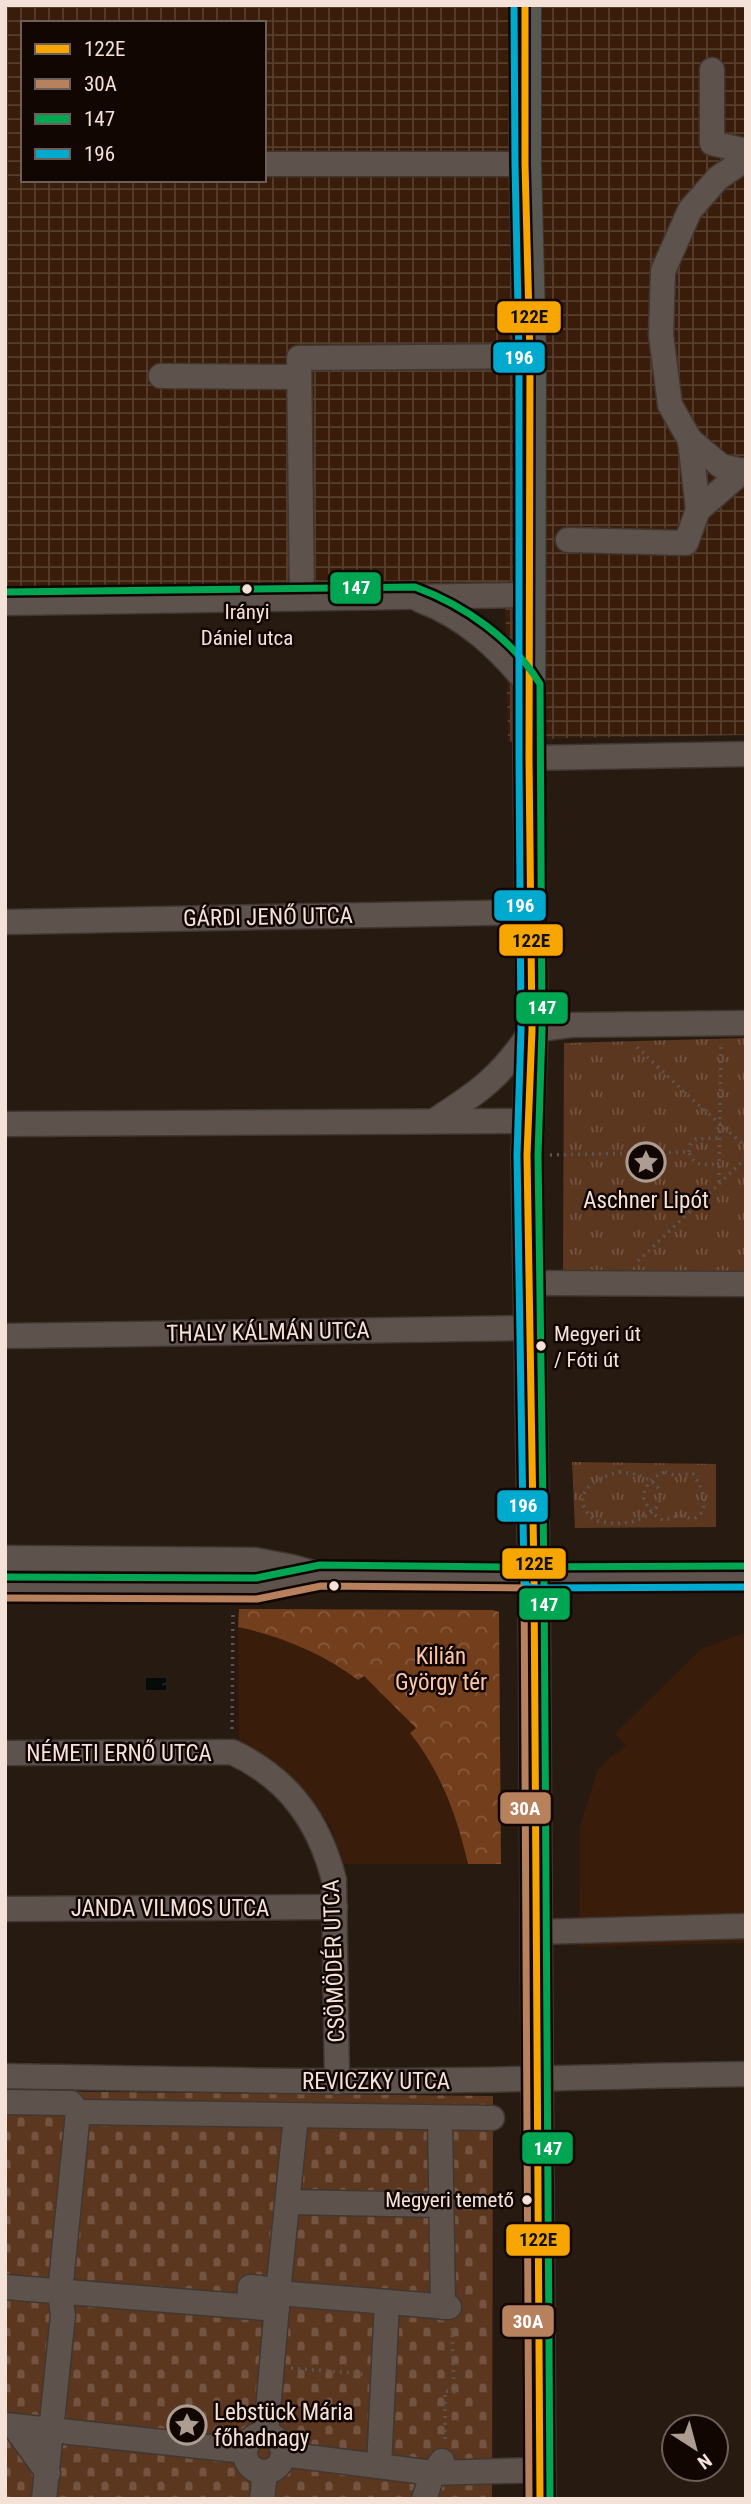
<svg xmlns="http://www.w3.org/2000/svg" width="751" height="2504" font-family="'Roboto Condensed',sans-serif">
<defs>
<pattern id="industrial-grid" width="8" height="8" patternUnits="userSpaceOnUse" patternTransform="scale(1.75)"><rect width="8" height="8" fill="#391d0a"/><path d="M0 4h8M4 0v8" fill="none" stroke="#563e2d"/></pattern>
<pattern id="forest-crowns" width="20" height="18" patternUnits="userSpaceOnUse" patternTransform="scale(1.75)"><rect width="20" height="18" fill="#723e1c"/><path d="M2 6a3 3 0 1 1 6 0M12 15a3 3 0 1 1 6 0" fill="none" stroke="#875a3c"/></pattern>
<pattern id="cemetery-stones" width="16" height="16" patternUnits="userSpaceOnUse" patternTransform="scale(1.75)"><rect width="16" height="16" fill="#5c3720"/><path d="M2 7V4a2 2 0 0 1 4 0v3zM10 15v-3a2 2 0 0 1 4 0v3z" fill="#745440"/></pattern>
<pattern id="park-tufts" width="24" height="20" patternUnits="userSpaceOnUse" patternTransform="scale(1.75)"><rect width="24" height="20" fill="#5c3720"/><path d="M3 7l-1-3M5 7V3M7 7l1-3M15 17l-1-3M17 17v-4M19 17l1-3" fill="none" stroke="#745440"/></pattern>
<pattern id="water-ripples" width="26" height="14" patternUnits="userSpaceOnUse" patternTransform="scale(1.75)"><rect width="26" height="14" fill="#040b09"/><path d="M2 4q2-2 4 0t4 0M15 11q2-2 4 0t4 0" fill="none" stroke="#292e2c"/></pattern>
</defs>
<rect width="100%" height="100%" fill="#271a11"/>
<g fill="#391d0a">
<path d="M238,1627L294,1643L342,1668L358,1680L363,1675L416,1728L411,1733L430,1760L442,1785L459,1825L468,1864H344L331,1827L307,1792L271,1759L239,1744Z"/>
<path d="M746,1632V1943L579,1947L580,1826L598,1769L615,1753L617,1754L626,1745L615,1734L701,1649Z"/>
</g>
<path fill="url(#industrial-grid)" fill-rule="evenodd" d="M5,5H746V735L563,738L508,742L505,590L5,596ZM23,23H264V180H23Z"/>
<path fill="url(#forest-crowns)" d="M239,1609L493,1610L499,1612L501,1864H468C457,1816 441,1772 410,1733L416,1728L364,1676L358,1680C322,1653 283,1637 238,1627Z"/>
<path fill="url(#cemetery-stones)" d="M5,2091L493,2096L492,2499H5Z"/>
<g fill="url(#park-tufts)">
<path d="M746,1038V1271H563L564,1043Z"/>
<path d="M572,1462L716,1464V1527L575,1528Z"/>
</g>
<rect fill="url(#water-ripples)" x="146" y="1678" width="20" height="12"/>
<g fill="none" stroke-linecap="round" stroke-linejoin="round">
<g stroke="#413731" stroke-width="27">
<g id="minor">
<path d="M712,70V143L746,151"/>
<path d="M746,159L718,178L690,210L663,271L661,335L670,405L690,440L721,466L743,471L746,470"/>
<path d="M264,164H525"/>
<path d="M161,376L299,377"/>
<path d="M690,440L698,510"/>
<path d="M568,540L686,543L698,510L743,471"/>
<path d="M302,598L299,358L530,356"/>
<path d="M420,600C466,617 500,649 530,687"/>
<path d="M5,603L529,595"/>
<path d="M529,758L746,754"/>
<path d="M5,922L531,912"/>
<path d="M437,1119C482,1090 502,1075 532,1030L571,1025L746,1023"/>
<path d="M5,1124L528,1121"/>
<path d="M529,1283L746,1284"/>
<path d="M5,1336L530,1328"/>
<path d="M5,1558L255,1560L292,1567L320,1575L503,1578L746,1576"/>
<path d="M5,1587L257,1589L319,1575"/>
<path d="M5,1753L232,1752C288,1778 319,1821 334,1880L337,2082"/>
<path d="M5,1909L335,1907"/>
<path d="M537,1932L746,1926"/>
<path d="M5,2076C116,2078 227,2081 339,2081C474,2082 610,2076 746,2074"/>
<path d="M5,2102L71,2103L78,2112L60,2293L63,2315L44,2499"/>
<path d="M78,2112L492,2118"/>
<path d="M296,2116L278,2293L449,2307"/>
<path d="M440,2118L443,2307"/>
<path d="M288,2202L441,2205"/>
<path d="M5,2287L277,2309"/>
<path d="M249,2306L250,2287L279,2290"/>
<path d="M5,2425L245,2451"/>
<path d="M14,2426L48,2473"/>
<path d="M266,2433L278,2294"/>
<circle cx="264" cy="2453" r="19"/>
<path d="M283,2454L433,2473L539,2470"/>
<path d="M379,2466L387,2302"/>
<path d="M262,2499L265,2472"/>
<path d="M424,2499L433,2473L442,2461"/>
</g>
</g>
<g stroke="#413731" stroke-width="34">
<path id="major" d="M525,5V164L530,356L529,758L532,1030L527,1155L534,1578L540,2499"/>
</g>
<g stroke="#5e544d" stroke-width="3.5" stroke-dasharray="2 5" stroke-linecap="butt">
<path d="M637,1047L682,1090L746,1147"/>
<path d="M689,1152L690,1145L696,1139L719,1138"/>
<path d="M550,1155L689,1152C694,1168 705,1164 719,1164"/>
<path d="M719,1182L721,1043"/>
<path d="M638,1261L746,1158"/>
<path d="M619,1472C692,1477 658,1538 594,1520C567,1495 594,1478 619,1472Z"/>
<path d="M665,1472L674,1475L693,1474C700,1483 713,1510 695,1518C690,1520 684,1515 679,1516C673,1516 669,1520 663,1520C653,1516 647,1507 643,1497C646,1484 652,1477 665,1472Z"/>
<path d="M232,1729L233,1611"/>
<path d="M291,2368L364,2374"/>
<path d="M445,2439V2391L454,2392L452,2327"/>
</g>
<use href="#minor" stroke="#5d524c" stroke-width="24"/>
<use href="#major" stroke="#585852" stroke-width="32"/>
<g stroke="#110602" stroke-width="12">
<path id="bus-1" d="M525,5V164L530,356L529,758L532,1030L527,1155L534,1578L540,2499"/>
</g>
<g stroke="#110602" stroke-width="12">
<g id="bus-2">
<path d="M524,1578L529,2499"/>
<path d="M5,1598L257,1599L321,1586L534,1588"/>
</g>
</g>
<g stroke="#110602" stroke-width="12">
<g id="bus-3">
<path d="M5,592L415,587C464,605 513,639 540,684L542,1030L538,1155L544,1578L550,2499"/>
<path d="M5,1577L256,1578L320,1565L503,1567L746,1566"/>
</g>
</g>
<g stroke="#110602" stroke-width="12">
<path id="bus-4" d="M514,5L515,164L519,356V758L521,1030L517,1155L524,1579L527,1586L534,1588L746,1587"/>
</g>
<use href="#bus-1" stroke="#f7a600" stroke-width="7"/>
<use href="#bus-2" stroke="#b6815c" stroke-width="7"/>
<use href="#bus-3" stroke="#00a651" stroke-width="7"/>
<use href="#bus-4" stroke="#00a9ce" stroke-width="7"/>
</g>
<defs>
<g id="sight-ring" transform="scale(2.0125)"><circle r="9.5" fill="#110602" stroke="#ac9c92" stroke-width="1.5"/><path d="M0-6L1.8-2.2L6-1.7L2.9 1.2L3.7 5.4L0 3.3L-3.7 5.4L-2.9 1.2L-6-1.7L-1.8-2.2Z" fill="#ac9c92"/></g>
</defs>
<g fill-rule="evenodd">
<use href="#sight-ring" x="646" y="1162"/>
<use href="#sight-ring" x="187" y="2425"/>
</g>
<g fill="#f4e2d8" stroke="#110602" stroke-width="2.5">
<circle cx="247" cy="589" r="6"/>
<circle cx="541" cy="1346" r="6"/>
<circle cx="334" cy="1586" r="6"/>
<circle cx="527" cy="2200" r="6"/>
</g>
<g text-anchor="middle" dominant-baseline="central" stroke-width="5" stroke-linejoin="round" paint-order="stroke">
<g font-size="21" fill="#f4e2d8" stroke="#110602">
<text x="247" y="612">Irányi<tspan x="247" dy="26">Dániel utca</tspan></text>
<text x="554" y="1334" text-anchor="start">Megyeri út<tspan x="554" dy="26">/ Fóti út</tspan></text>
<text x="514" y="2200" text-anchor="end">Megyeri temető</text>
</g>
<g font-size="23" fill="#f4e2d8" stroke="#110602">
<text transform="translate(268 917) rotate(-1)">GÁRDI JENŐ UTCA</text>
<text transform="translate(268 1332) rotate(-1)">THALY KÁLMÁN UTCA</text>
<text x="119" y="1753">NÉMETI ERNŐ UTCA</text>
<text x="170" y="1908">JANDA VILMOS UTCA</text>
<text transform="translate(334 1961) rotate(-92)">CSÖMÖDÉR UTCA</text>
<text x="376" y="2081">REVICZKY UTCA</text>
</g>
<g font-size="23" fill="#f4e2d8" stroke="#110602">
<text x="646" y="1200">Aschner Lipót</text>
<text x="214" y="2412" text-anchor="start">Lebstück Mária<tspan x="214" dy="26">főhadnagy</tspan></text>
</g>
<g font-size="23" fill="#fcc6a7" stroke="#110602">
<text x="441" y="1656">Kilián<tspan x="441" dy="26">György tér</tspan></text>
</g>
</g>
<g stroke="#110602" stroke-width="2.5">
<rect x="496" y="300" width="66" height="34" rx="7" fill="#f7a600"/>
<rect x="492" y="341" width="54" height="33" rx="7" fill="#00a9ce"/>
<rect x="329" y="571" width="53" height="34" rx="7" fill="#00a651"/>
<rect x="493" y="889" width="54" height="33" rx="7" fill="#00a9ce"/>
<rect x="498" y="923" width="66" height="34" rx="7" fill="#f7a600"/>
<rect x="515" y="991" width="54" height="34" rx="7" fill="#00a651"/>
<rect x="496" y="1489" width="53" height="34" rx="7" fill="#00a9ce"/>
<rect x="501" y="1547" width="66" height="33" rx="7" fill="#f7a600"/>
<rect x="518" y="1587" width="53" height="34" rx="7" fill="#00a651"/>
<rect x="499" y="1791" width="53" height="34" rx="7" fill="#b6815c"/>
<rect x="521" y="2131" width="53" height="34" rx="7" fill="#00a651"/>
<rect x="505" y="2223" width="66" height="34" rx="7" fill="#f7a600"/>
<rect x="501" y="2304" width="54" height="34" rx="7" fill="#b6815c"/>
</g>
<g font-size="19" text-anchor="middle" font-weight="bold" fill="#fff">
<text x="519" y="364">196</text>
<text x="356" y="594">147</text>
<text x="520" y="912">196</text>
<text x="542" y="1014">147</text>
<text x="523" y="1512">196</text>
<text x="544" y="1611">147</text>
<text x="525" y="1815">30A</text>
<text x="548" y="2155">147</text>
<text x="528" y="2328">30A</text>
</g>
<g font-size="19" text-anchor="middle" font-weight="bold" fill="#111">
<text x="529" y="323">122E</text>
<text x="531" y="947">122E</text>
<text x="534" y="1570">122E</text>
<text x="538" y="2246">122E</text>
</g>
<rect width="751" height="2504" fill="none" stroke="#f4e2d8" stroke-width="14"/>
<rect x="21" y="21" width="245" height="161" fill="#110602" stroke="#6c5e58" stroke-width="2"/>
<rect x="35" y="44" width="35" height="10" fill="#f7a600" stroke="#6c5e58" stroke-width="2"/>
<text x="84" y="56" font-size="21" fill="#f4e2d8">122E</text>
<rect x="35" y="79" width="35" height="10" fill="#b6815c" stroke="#6c5e58" stroke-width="2"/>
<text x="84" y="91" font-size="21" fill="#f4e2d8">30A</text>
<rect x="35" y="114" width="35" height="10" fill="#00a651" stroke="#6c5e58" stroke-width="2"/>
<text x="84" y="126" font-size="21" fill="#f4e2d8">147</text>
<rect x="35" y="149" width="35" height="10" fill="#00a9ce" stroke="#6c5e58" stroke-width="2"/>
<text x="84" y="161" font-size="21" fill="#f4e2d8">196</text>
<g transform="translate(695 2448) rotate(144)"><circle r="33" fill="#110602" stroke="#6c5e58" stroke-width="2"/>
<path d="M0-5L12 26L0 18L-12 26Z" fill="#ac9c92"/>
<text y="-10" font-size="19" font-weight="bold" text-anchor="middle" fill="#f4e2d8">N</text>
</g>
</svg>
